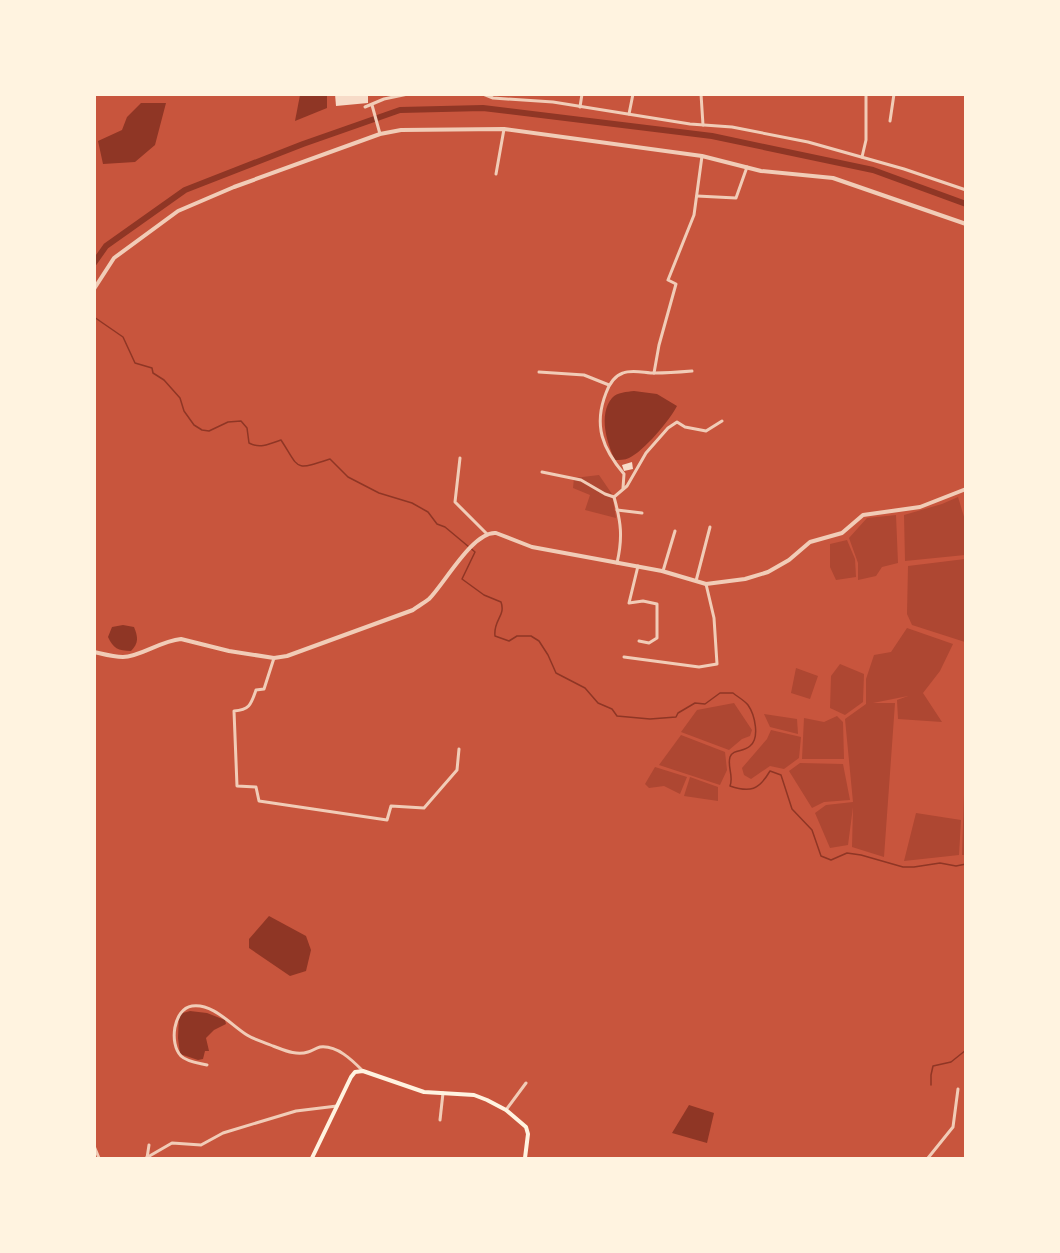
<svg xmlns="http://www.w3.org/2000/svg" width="1060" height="1253" font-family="Karla,sans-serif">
<rect width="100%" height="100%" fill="#c8553d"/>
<g fill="#ae4732">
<path d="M599,475L612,494L616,518L585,510L590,495L573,488L574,478Z"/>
<path d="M958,497L965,520V555L905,561L904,515L942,504Z"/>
<path d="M896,515L898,563L882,567L876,576L858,580V563L849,538L867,518Z"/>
<path d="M847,540L855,559L856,577L836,580L830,567V544Z"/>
<path d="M965,559V642L912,625L907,614L908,566Z"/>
<path d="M907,628L953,644L940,671L923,693L942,722L898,719L897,700L908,696L873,703H895L884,857L852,847L853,807L848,845L830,848L815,813L826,805L853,802L845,719L866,704V679L874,655L891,652Z"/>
<path d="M840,664L864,674L863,702L845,715L830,708L831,676Z"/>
<path d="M796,668L818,676L810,699L791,693Z"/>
<path d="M734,703L752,730L750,736L742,739L729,750L681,732L697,710Z"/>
<path d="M764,714L797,719L798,734L770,727Z"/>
<path d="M837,716L843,722L844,759H802L804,718L824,722Z"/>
<path d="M771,730L801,737L799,758L784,769L770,766L751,779L744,775L742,768L767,739Z"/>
<path d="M681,735L725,752L727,770L720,785L659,765Z"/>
<path d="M800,763L843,764L850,800L824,802L812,808L789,771Z"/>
<path d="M965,764L966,855H962L965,765Z"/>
<path d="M655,767L687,777L680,794L664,786L649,788L645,784Z"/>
<path d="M690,777L718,787V801L684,796Z"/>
<path d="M916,813L961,820L959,855L904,861Z"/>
</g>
<g fill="#8f3625">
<path d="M300,95H327V108L295,121Z"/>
<path d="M141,103H166L155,145L135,162L103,164L98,141L122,130L127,117Z"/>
<path d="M634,391L657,394L677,406C670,420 643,452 629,458C625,460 619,460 615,460C607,443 598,415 612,398C617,392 627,392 634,391Z"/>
<path d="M123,625L134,627C138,637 139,643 131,651C118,651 113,648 108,637L112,627Z"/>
<path d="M269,916L306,936L311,950L306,971L290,976L249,948V939Z"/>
<path d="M190,1011L207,1013L225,1020L226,1024L214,1030L206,1038L209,1051H205L203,1059L198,1060L180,1054L178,1038L179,1014Z"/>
<path d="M689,1105L714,1113L707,1143L672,1133Z"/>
</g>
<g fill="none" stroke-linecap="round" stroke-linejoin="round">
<g stroke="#8f3625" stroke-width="1.5">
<path d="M94,317L123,337L135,363L152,368L153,373L164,380L180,398L184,411L194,425L202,430L209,431L228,422L241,421L247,428L249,443C260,449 270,444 281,440C300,469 293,471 330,459L348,477L379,493L412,503L428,512L437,524L445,527L475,552L462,579L484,595L501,602C506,616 493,620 495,636L509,641L517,636H531L539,641L548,655L556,673L585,688L598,703L612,709L617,716L650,719L676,717L678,713L695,703L705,704L720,693H733C738,697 745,701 748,705C755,715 760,738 750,746C744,752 733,749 730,757C727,767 734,776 730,786C750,793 759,790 770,771L781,775L792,809L812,830L821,856L831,860L847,853L861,855L903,867H914L940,863L956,866L966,864"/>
<path d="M931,1085V1075L933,1066L951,1062L966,1050"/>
</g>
<path stroke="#8f3625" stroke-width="6" d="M94,263L106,246L185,190L303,144L400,110L483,108L712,136L873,170L966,204"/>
</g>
<g fill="#f7dbc8">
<path d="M335,94H368V103L336,106Z"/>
<path d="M632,462L633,469L624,471L622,465Z"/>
</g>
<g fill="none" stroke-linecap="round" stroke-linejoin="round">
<g stroke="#f1ccb7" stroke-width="3">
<path d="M483,94L493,98L553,102L690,124L732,127L808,142L904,169L966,190"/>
<path d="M701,94L703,125"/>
<path d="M372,105L380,134"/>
<path d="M365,107L384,99L408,94"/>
<path d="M580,107L582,94"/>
<path d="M629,114L633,94"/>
<path d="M890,121L894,94"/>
<path d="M862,157L866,140V94"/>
<path d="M496,174L504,129"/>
<path d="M697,196L736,198L747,167"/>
<path d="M539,372L584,375L609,385"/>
<path d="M654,373L659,345L676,284L668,280L694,215L702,156"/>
<path d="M460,458L455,502L487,534"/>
<path d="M542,472L581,480L605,494L614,497"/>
<path d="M623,488L624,474C603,449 593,426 606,393C609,385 614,376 623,373C632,369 645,373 655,373C668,373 680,372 692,371"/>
<path d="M617,510L642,513"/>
<path d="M617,563C623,537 621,522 614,497L627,486L646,453L668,428L677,422L685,427L706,431L722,421"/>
<path d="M638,566L629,603L643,601L657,604V638L649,643L639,641"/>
<path d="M663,571L675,531"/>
<path d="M696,581L710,527"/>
<path d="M624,657L699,667L717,664L714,618L706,584"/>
<path d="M274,658L264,689L256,690C251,704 250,710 234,711L237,786L256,787L259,801L387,820L391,806L424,808L457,770L459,749"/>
<path d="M207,1065C199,1063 187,1062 181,1056C169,1044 173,1009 192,1006C213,1003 231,1025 247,1035C255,1040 264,1042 273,1046C284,1050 296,1056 308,1052C312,1051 316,1048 320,1047C337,1045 352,1060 363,1071"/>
<path d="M506,1110L526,1083"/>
<path d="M440,1120L443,1093"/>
<path d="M94,1146L99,1158"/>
<path d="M146,1158L172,1143L201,1145L223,1133L296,1111L337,1106"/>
<path d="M147,1158L149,1145"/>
<path d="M928,1158L953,1127L958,1089"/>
</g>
<g stroke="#f1ccb7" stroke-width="4">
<path d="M94,289L114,258L178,211L234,187L380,134L401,130L504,129L702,156L761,171L833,178L966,224"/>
<path d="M94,652C103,654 113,657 123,657C140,657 160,641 181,639L229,651L274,658L287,656L413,610C418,606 424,603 429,599C445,583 473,531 496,533L532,547L662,571L706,584L745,579L768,572L789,560L810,542L842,533L863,515L920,507L966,489"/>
</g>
<path stroke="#fff3e0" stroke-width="4" d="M312,1158L351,1077L355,1072L363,1071L424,1092L474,1095L487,1100L506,1110L526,1127L528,1134L525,1158"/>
</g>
<rect width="1060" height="1253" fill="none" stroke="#fff3e0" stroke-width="192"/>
</svg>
